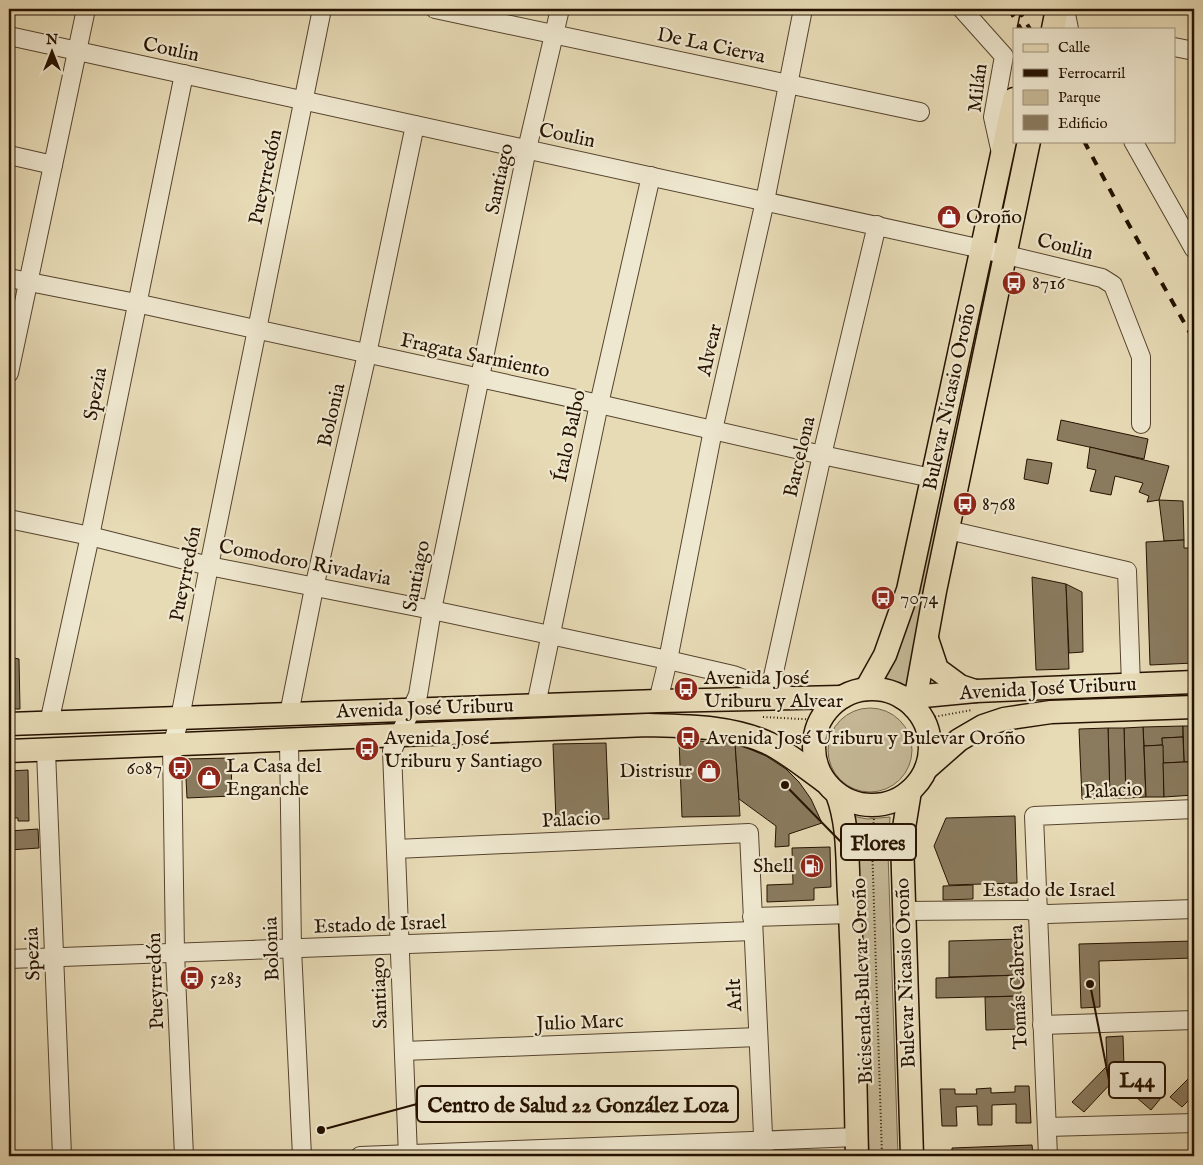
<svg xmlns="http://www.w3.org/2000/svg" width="1203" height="1165" font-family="'IM FELL English',serif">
<rect width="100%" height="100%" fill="#e7dbb6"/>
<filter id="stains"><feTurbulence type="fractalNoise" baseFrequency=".004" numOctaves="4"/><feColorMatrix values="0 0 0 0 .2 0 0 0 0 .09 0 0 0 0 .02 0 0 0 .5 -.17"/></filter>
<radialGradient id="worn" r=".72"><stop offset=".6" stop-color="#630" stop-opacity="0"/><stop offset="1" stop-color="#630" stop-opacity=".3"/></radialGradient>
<g fill="#c6b997" stroke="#76664c">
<path d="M1014,141H1029L926,637L903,698L889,692L878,689Z"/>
<circle cx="870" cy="750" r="42"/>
<path d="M853,816L867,819L890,817L888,853L898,1156H869L859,866Z"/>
</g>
<g fill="#8a7b5f" stroke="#261200">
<path d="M1061,420L1148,439L1144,459L1057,440Z"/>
<path d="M1090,447L1169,466L1159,500L1147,502L1149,496L1139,492L1143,483L1115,476L1111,495L1090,491L1096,470L1087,468Z"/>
<path d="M1027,459L1052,463L1048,484L1024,479Z"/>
<path d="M1159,500L1183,501L1184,540L1164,541Z"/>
<path d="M1184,540V548H1194V663L1150,665L1146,542Z"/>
<path d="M1032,577L1066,584L1069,669L1036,670Z"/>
<path d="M1066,584L1082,592L1083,652L1069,653Z"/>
<path d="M9,657L19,659L20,709H9Z"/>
<path d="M1183,726V737L1162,738L1163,745L1144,746L1143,727Z"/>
<path d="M1183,726H1194V762H1184Z"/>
<path d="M1143,727L1146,797L1126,798L1124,728Z"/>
<path d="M1108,728H1124L1126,798H1110Z"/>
<path d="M1108,728L1110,798L1082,799L1079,729Z"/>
<path d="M1183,737L1184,762L1163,763L1162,738Z"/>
<path d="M679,740L735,743L740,816L682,817Z"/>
<path d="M606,743L609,819L556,820L553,744Z"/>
<path d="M735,743L766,756L786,769L799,782L811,799L822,823L789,834V846L775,847L776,826L739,799Z"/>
<path d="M1163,745L1164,797H1146L1144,746Z"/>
<path d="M231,758L232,796L187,798L185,759Z"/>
<path d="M1184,762H1194V795L1164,797L1163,763Z"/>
<path d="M28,770L29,821H18V818H10L9,771Z"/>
<path d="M1015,816L1017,883L949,885L934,846L946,818Z"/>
<path d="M38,829L39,848L9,850V831Z"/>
<path d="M830,847L831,887L814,888V900L767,902V885L793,884L792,848Z"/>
<path d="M973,885V899L943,900V886Z"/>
<path d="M1019,939L1020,975L949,977V941Z"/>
<path d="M1194,941V958L1099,961L1100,1007L1081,1008L1079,944Z"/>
<path d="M1020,975L1021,996L936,998V978Z"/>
<path d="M1021,996L1022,1029L986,1030L985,997Z"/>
<path d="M1123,1036L1124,1067L1161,1098L1151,1110L1115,1079L1084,1112L1072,1102L1107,1066L1106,1037Z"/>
<path d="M1194,1073V1095L1182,1107L1170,1097Z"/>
<path d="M1015,1086H1029L1031,1123H1016V1104L992,1105V1125H978L977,1106L956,1107L957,1126H942L940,1089H955V1094H977L976,1089L991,1088V1093L1015,1092Z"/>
<path d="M1032,1145L1033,1156H952V1148Z"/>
</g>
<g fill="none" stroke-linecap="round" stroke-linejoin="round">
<g stroke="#56442e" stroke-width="20">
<g id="minor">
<path d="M435,9L920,112"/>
<path d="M962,9L1004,56L993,117L1001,153"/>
<path d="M1065,9L1069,29"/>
<path d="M9,36L982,249L1102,278L1113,285L1141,357V424"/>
<path d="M1174,47L1194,51"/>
<path d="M1133,141L1194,249"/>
<path d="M9,155L53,165"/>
<path d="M9,278L136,303L599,404L822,455L932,478"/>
<path d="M9,373L86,9"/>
<path d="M9,519L90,536L209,566L432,610L668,660L733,675L790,696"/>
<path d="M948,530L1127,571L1131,685"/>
<path d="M768,699L822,455L877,225"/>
<path d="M658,701L668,660L713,430L765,201L803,9"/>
<path d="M536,705L599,404L651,176"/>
<path d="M289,714L314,588L367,354L415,125"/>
<path d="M49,723L90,536L184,74"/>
<path d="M289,740L292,949L302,1156"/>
<path d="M46,751L62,1156"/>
<path d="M396,849L749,833L764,1156"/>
<path d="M904,911L1027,910L1048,914L1194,909"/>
<path d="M752,917L850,914"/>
<path d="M9,959L753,931"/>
<path d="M1042,1025L1194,1020"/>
<path d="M404,1051L758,1037"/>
<path d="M1047,1127L1194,1123"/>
<path d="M184,1156L175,953L172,745L180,718L209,566L322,9"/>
<path d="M360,1156L857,1137"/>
<path d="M408,1156L392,751L418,695L432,610L527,149L560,9"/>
<path d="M1048,1156L1034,816L1194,809"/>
</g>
</g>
<g stroke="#261200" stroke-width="25">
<g id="major">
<path d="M1029,29L1033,9"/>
<path d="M1053,29L1057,9"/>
<path d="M927,639L937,669L960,686L975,691"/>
<path d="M866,689L885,655L908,590L1014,99"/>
<circle cx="872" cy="747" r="58"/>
<path d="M903,698L976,691L1194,682"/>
<path d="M914,707L935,591L1029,141"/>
<path d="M9,724L658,701L842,697"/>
<path d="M9,751L648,725C689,726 733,726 770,744C789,754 806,768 824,781"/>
<path d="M926,769L959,740L983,726L1004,719L1051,712L1194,707"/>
<path d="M910,791L902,840L912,1156"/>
<path d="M837,794C849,825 847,862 849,895C854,982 855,1069 857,1156"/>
</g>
</g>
<g stroke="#261200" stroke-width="2" stroke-dasharray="1 2.5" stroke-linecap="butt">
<path d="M763,717L820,720"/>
<path d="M928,718L972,710"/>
<path d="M875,805L872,843L882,1156"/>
</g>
<use href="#minor" stroke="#efe8d0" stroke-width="18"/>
<use href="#major" stroke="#e7dbb6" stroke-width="22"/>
<g stroke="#261200" stroke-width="4" stroke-dasharray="9 9" stroke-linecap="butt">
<path d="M1009,9L1021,29"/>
<path d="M1018,9L1030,29"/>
<path d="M1084,141L1124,216L1194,340"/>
</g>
</g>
<defs>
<g id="shop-disc" transform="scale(1.25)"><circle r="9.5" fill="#8f2418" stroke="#efe8d0"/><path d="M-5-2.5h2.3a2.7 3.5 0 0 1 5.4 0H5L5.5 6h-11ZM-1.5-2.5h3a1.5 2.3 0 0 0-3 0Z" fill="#fff"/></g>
<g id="bus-disc" transform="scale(1.25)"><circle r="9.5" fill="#8f2418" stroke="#efe8d0"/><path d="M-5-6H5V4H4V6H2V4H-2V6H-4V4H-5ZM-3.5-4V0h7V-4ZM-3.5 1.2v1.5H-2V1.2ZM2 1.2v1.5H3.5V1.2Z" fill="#fff"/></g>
<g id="fuel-disc" transform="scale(1.25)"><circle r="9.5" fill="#8f2418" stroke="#efe8d0"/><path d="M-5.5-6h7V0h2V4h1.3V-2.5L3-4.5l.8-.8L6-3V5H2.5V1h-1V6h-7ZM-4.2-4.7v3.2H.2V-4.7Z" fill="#fff"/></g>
</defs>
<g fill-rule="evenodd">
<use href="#shop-disc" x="949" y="217"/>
<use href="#bus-disc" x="1014" y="283"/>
<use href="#bus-disc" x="965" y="504"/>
<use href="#bus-disc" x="883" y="598"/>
<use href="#bus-disc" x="686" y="689"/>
<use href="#bus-disc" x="688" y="738"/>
<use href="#bus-disc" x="367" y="749"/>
<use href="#bus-disc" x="180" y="768"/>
<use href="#shop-disc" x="709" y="771"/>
<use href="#shop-disc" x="209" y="778"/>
<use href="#fuel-disc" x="812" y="866"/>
<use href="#bus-disc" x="192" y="978"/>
</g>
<g text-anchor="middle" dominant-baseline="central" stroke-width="4.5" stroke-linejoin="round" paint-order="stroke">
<g font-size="20" fill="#261200" stroke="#efe8d0">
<text transform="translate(711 46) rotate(12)">De La Cierva</text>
<text transform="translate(171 50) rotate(12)">Coulin</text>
<text transform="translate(978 88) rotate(-83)">Milán</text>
<text transform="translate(567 136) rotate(12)">Coulin</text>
<text transform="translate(266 177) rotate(-78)">Pueyrredón</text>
<text transform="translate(500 179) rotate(-78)">Santiago</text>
<text transform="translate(1065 247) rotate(14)">Coulin</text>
<text transform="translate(710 350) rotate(-77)">Alvear</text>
<text transform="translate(475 356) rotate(12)">Fragata Sarmiento</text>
<text transform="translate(96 394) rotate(-79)">Spezia</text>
<text transform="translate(950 397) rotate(-78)">Bulevar Nicasio Oroño</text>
<text transform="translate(332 415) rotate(-77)">Bolonia</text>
<text transform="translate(570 436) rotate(-78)">Ítalo Balbo</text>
<text transform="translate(800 457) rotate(-77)">Barcelona</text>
<text transform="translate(305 563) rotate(11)">Comodoro Rivadavia</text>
<text transform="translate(186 574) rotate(-79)">Pueyrredón</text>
<text transform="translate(417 576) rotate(-79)">Santiago</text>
<text transform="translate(1048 689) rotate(-3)">Avenida José Uriburu</text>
<text transform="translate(425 709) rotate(-2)">Avenida José Uriburu</text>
<text transform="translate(1113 791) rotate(-3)">Palacio</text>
<text transform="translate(571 820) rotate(-3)">Palacio</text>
<text x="1049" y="890">Estado de Israel</text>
<text transform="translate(380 925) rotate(-2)">Estado de Israel</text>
<text transform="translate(272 949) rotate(-92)">Bolonia</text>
<text transform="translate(33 954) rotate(-92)">Spezia</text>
<text transform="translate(906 973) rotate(-92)">Bulevar Nicasio Oroño</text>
<text transform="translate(156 981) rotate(-92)">Pueyrredón</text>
<text transform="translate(863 981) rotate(-92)">Bicisenda Bulevar Oroño</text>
<text transform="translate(1019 987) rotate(-92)">Tomás Cabrera</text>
<text transform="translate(380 993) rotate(-92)">Santiago</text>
<text transform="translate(735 995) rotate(-93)">Arlt</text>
<text transform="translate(580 1023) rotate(-2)">Julio Marc</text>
</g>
<g font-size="20" fill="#261200" stroke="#efe8d0" text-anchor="start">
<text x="966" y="217">Oroño</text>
<text x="1032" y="283">8716</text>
<text x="982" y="504">8768</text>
<text x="900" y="598">7074</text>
<text x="704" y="678">Avenida José<tspan x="704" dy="23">Uriburu y Alvear</tspan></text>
<text x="384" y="738">Avenida José<tspan x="384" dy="23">Uriburu y Santiago</tspan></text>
<text x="706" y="738">Avenida José Uriburu y Bulevar Oroño</text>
<text x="226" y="766">La Casa del<tspan x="226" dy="23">Enganche</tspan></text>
<text x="162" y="768" text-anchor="end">6087</text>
<text x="692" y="771" text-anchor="end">Distrisur</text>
<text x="794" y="866" text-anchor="end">Shell</text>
<text x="210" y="978">5283</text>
</g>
</g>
<path fill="none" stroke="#261200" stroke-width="2" d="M785 785L841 842M1090 984L1109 1080M321 1130L417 1104"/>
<g fill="#261200" stroke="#efe8d0" stroke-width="2">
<circle cx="785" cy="785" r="5"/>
<circle cx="1090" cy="984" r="5"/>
<circle cx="321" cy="1130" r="5"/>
</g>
<g fill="#efe8d0" stroke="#261200" stroke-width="2">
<rect x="841" y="824" width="75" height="36" rx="5"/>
<rect x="1109" y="1062" width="56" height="36" rx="5"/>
<rect x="417" y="1086" width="321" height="36" rx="5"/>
</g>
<g font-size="21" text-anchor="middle" font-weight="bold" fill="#261200">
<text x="878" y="850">Flores</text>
<text x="1137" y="1087">L44</text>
<text x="578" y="1112">Centro de Salud 22 González Loza</text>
</g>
<rect width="1203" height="1165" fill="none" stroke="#e7dbb6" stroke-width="30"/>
<rect x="10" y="10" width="1183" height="1145" fill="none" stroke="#261200" stroke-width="2.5"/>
<rect x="15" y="15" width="1173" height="1135" fill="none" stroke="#261200"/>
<rect x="1013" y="28" width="162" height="115" fill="#efe8d0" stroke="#9f927d"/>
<rect x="1023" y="44" width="25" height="8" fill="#e7dbb6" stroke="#9f927d"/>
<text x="1058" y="52" font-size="15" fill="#261200">Calle</text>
<rect x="1023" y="69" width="25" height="8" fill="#261200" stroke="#9f927d"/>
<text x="1058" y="78" font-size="15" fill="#261200">Ferrocarril</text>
<rect x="1023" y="90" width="25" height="15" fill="#c6b997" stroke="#9f927d"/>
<text x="1058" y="102" font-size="15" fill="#261200">Parque</text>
<rect x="1023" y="115" width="25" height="15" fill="#8a7b5f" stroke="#9f927d"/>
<text x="1058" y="128" font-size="15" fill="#261200">Edificio</text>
<g transform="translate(52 52)" stroke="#efe8d0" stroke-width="4" paint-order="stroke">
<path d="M0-4L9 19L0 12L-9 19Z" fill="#261200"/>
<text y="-8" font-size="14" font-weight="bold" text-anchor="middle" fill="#261200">N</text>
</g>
<rect width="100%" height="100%" filter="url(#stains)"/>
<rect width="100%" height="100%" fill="url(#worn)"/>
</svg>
